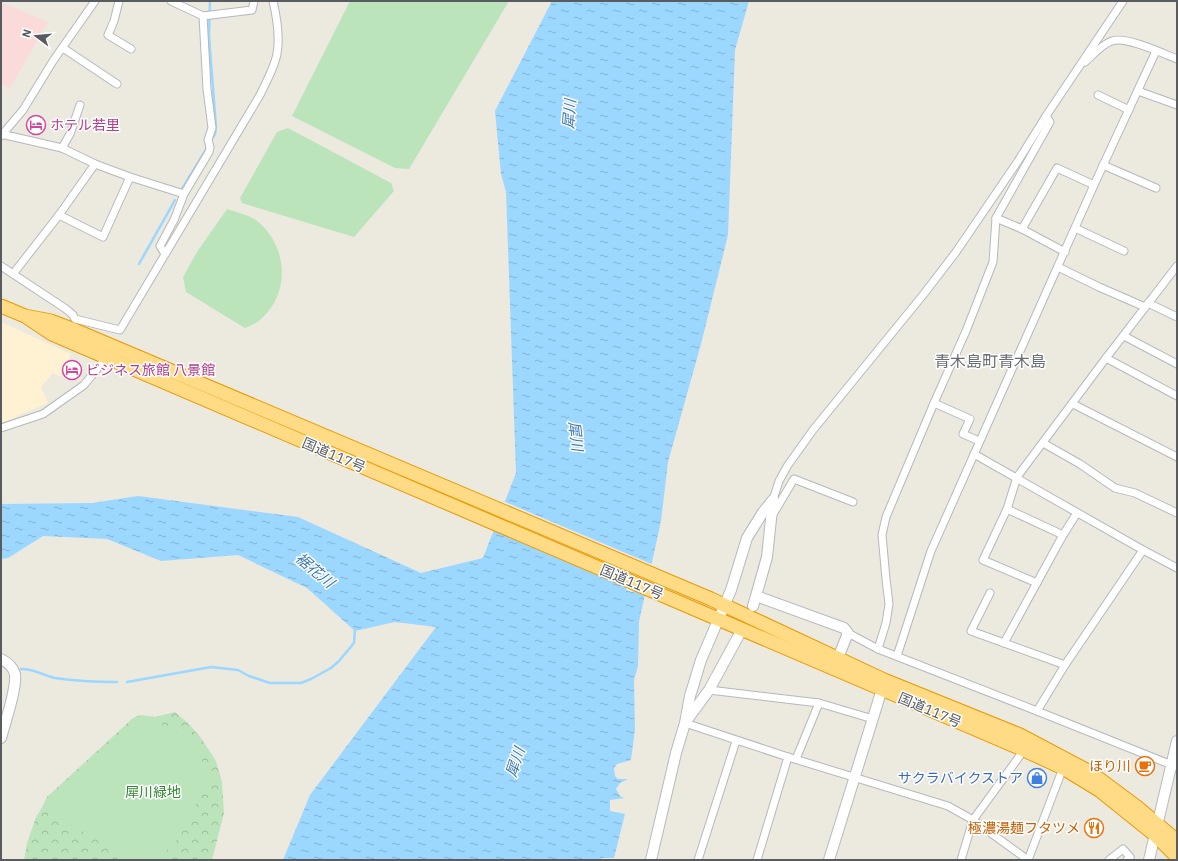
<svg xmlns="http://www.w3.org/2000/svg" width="1178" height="861" font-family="'IBM Plex Sans','Noto Sans JP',sans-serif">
<defs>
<pattern id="park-crowns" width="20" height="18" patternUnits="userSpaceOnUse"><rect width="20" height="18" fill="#bce4bb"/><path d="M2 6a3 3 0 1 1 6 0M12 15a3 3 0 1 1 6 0" fill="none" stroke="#9cbc9b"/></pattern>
<pattern id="water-ripples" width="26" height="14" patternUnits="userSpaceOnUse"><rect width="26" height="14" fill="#9cd7ff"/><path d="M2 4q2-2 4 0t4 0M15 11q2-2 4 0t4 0" fill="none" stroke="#82b2d2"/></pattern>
</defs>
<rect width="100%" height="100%" fill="#ece9df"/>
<path fill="#fef2d2" d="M1,322L71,354L61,377L53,373L41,387L48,403L1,423Z"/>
<path fill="#fbdbd9" d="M1,2L48,22L10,88L1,84Z"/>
<path fill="url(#park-crowns)" d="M175,712L189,724L201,738L216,761L222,782L224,813L212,860H24L27,843L36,817L40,811L47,797L133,718L140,715L155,717Z"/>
<g fill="#bce4bb">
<path d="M350,1H509L409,169L395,168L292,116Z"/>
<path d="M288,128L391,183L394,191L354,237L242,203L240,198L277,132Z"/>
<path d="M227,209C236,212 248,215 256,220C287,244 292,292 261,319C257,323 250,326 245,328L186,292L183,277L197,252Z"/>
<path d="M142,722H154L171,728L183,737L196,747L210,778L175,843L156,860H132L48,811L49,805L128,731Z"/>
</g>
<path fill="url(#water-ripples)" d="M552,1H749L735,50L728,235L701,344L668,462L661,521L639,622L638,666L634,680L635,729L631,760L617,764L614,768L615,776L618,779H628L620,783L616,789L620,796L624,798L610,800V811L625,814L614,858H601V860H283L310,795L436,627L395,622L355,631L307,588L238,555L161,561L107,539L43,536L8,558L1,559V504L92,503L138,496L298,517L421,573L483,558L516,473L506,192L501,174L495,111Z"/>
<path fill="#ece9df" d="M503,501L654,565L647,597L635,591L632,592L626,590V587L492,530Z"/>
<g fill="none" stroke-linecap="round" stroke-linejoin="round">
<g stroke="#9cd7ff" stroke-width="2.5">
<path d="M210,1L209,36L216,127L215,134L210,142"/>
<path d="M182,189L207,148"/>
<path d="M139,264L175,200"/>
<path d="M21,669C36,669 42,675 55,678C75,681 97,682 117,682"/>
<path d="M127,682L211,667L238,670L249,676L270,683H301L311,679L331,668L339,661L354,643L355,628"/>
</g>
<g stroke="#b5b8bd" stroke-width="9">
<g id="street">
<path d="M119,1L114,21L108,35L131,49"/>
<path d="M171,1L203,16L252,10L254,1"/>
<path d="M63,48L117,84"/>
<path d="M1085,62C1093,55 1102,44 1112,41C1126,36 1162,53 1177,59"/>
<path d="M1138,91L1177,105"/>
<path d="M1098,95L1129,110"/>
<path d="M1,134L62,148L95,164L130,177L184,194"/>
<path d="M1,136L23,110L53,61L95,1"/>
<path d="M62,148L70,134L80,105"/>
<path d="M1103,165L1156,188"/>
<path d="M59,215L103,237L130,177"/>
<path d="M996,218L1022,229L1065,252"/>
<path d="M1075,228L1124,251"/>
<path d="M1022,229L1057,168L1094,185"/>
<path d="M165,254L160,246L174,220L184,194L209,152L210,147L208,140L212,128L207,89L203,16"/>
<path d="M1,266L66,309L73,315L75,319L120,330L260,95C266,82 274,69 277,54C280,37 277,18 273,1"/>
<path d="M1058,267L1099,287L1145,307"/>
<path d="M13,274L59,215L95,164"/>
<path d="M1148,303L1177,317"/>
<path d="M1124,336L1177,364"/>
<path d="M1106,358L1177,396"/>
<path d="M934,403L970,419L963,434L979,441"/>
<path d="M1073,404L1177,457"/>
<path d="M1,428L43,414L84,385L101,364"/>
<path d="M1043,443L1080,464L1115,488L1135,493L1177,513"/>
<path d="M974,454L1143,550L1177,568"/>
<path d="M773,500L779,481L788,465L813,430L923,295L956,252L1018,161L1046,116L1123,1"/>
<path d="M1007,509L1063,535"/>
<path d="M772,516L794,479L853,502"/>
<path d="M1037,583L983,560L1007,509L1017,477L1106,358L1177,266"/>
<path d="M990,593L971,631L1065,665"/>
<path d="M848,633L878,649L1037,711L1177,767"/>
<path d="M1004,643L1063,535L1077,513"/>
<path d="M878,649L886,623L889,604L886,579L882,535L886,517L934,403L966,331L993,262L996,218L1050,122L1046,116"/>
<path d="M897,656L931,551L1094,185L1156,51"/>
<path d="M709,690L819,703L873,719"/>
<path d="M1037,711L1065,665L1143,550"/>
<path d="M685,723L788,757L948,806L973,820L1028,860"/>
<path d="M796,759L819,703"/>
<path d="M698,860L736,741"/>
<path d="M757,860L788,757"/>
<path d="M961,860L973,820L1024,750"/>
<path d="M1028,860L1063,768"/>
<path d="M1109,860L1123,849L1130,857L1127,860"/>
</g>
</g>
<g stroke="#b5b9bf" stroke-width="12">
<g id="secondary">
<path d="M756,596L767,557L773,500"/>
<path d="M753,606L756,596L844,628L848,633L838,658"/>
<path d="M1,659C7,662 13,667 15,674C17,688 5,723 1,738"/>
<path d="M687,720L709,690L739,635"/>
<path d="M651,860L676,753L685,723L690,696L701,660L731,590L747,538L763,512L773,500"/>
<path d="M829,860L882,689"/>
<path d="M1149,860L1177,741"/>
</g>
</g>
<g stroke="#eb9900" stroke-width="15">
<g id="highway">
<path d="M1,306L25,316L51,321L72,329L711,599L884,680L1020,735L1090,772L1137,807L1177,841"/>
<path d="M28,318L52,334L1024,750L1063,768L1099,790L1155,835L1177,857"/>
</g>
</g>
<use href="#street" stroke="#fff" stroke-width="7"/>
<use href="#secondary" stroke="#fff" stroke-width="10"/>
<use href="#highway" stroke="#fedb84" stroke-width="13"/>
</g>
<defs>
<g id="hotel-ring" transform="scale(1)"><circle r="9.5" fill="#fff" stroke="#d1479c" stroke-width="1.5"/><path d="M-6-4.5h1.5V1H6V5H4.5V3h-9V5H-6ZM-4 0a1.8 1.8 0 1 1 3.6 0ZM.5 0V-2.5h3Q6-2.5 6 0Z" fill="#d1479c"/></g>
<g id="cafe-ring" transform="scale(1)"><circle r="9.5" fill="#fff" stroke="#e8710a" stroke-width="1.5"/><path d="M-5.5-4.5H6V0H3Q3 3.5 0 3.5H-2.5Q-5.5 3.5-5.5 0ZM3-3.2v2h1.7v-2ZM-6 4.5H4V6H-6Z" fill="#e8710a"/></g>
<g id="shop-ring" transform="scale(1)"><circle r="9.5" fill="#fff" stroke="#3f7fe0" stroke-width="1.5"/><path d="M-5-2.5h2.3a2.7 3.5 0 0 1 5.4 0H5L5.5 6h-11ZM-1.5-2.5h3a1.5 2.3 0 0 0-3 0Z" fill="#3f7fe0"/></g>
<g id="restaurant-ring" transform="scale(1)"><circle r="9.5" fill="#fff" stroke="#e8710a" stroke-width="1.5"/><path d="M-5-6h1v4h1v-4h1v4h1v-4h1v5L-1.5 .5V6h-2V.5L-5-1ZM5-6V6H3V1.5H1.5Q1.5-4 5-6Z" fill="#e8710a"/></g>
</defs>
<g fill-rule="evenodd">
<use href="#hotel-ring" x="36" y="125"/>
<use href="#hotel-ring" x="72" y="370"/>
<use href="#cafe-ring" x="1145" y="766"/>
<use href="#shop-ring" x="1037" y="778"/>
<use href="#restaurant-ring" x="1094" y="828"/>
</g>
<g text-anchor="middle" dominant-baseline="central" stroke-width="3" stroke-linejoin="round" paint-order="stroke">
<g font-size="14" fill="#b23c85" stroke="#fff" text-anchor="start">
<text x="50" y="125">ホテル若里</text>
<text x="86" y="370">ビジネス旅館 八景館</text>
</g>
<g font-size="14" fill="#585c61" stroke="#fff">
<text transform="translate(334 455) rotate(23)">国道117号</text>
<text transform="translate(632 582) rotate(23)">国道117号</text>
<text transform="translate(930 710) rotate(23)">国道117号</text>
</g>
<g font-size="14" fill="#c56008" stroke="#fff" text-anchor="end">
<text x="1131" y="766">ほり川</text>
<text x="1080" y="828">極濃湯麺フタツメ</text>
</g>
<g font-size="14" fill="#366cbe" stroke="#fff" text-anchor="end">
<text x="1023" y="778">サクラバイクストア</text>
</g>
<g font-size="14" fill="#338534" stroke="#fff">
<text x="153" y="792">犀川緑地</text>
</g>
<g font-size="15" font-style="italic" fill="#3a78b1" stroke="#fff">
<text transform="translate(569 114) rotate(-86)">犀川</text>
<text transform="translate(576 436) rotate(83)">犀川</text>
<text transform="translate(315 570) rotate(40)">裾花川</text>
<text transform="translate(515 762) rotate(-72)">犀川</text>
</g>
<g font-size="16" fill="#696e73" stroke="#fff">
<text x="990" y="361">青木島町青木島</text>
</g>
</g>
<rect width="1178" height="861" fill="none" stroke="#585c61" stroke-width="4"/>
<g transform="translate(36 36) rotate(286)" stroke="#ffffff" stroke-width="3" paint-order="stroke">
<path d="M0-3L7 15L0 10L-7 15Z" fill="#585c61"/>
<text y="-6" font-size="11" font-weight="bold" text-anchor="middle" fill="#585c61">N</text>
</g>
</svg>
